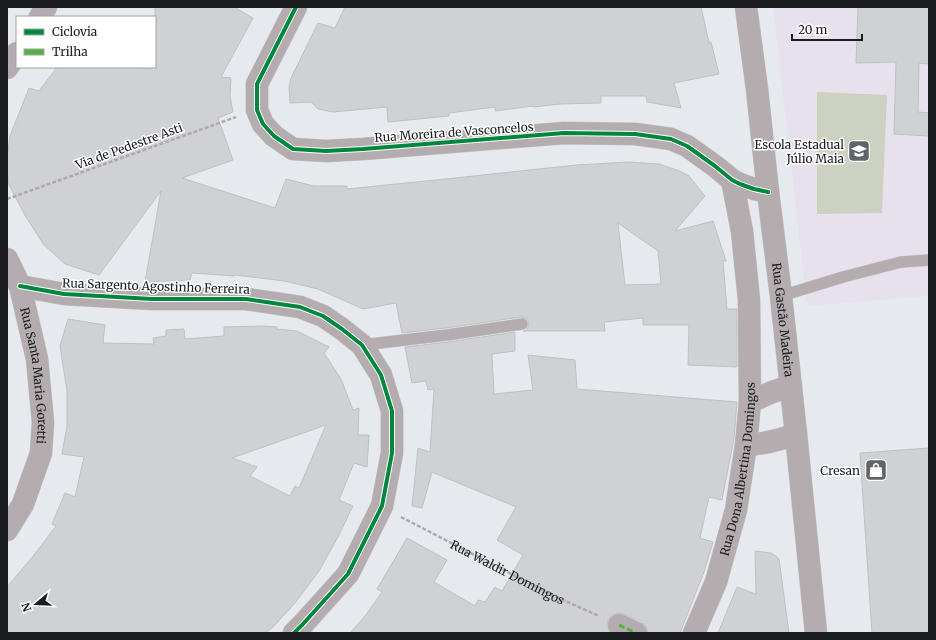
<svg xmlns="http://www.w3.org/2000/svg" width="936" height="640" font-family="Merriweather,serif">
<rect width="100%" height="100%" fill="#e6eaee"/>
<path fill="#e7e1ed" d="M773,7H929V296L807,306Z"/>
<path fill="#cdd1c1" d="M817,92L887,95L882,213L817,214Z"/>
<g fill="#d0d1d5" stroke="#bfc0c4" fill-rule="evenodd">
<path d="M155,7H234L253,18L221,77L231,78L230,96L233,112L218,118L233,160L182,178L275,208L286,179L314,186H347V189L455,178L576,165L628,162L659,164L680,171L689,176L705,196L675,231L713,221L726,261H723L727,309H737V367L688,365L689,325H643V318L604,322L605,331H523L526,330L528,327L529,323L527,319L525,318L521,317L446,328L402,333L396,303L363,309L318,289L284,281L235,275L234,276L192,273L190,280L145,282L161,191L99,275L65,264L44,245L26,217L9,185L7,171V158L10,136L29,88L39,91L57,67H137L149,69L150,67H155ZM618,223L658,251L661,284L625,285Z"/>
<path d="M345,7H701L709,43L711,42L719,74L674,83L681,108L647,102L646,96H601V103L560,104L533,107V106L495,111V107L449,113V116L388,122L387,107L333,112L318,109L311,102L290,103L289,87L291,78L318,23L335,28Z"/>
<path d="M858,7H929V64L919,63L918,112L929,113V136L894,134L896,62L856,63Z"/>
<path d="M68,319L105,325L103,343L154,344L153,338L166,336V330L184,329L185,339L224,336V327L263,326L277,327V329L297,331L329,347L324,353L341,379L353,410L359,408L358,435H369L367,467L354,463L339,500L353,506L338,537L319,571L295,603L275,625L266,633H7V587L34,555L56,526L52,524L65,493L75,497L84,457L62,454L67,426V391L60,346ZM326,425L299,488L295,486L290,496L250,476L257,467L232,458Z"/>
<path d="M515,332V351L492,354L494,394L533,390L528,355L575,360L577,389L737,402L734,438L722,500L709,497L700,538L713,542L704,572L680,633H648L646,626L642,622L624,614L618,613L612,615L608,620L607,626L610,633H350L365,616L382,592L377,589L407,538L447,560L434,582L475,606L478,600L485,602L495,587L502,591L523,555L497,540L516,507L432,472L422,508L412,506L418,448L430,452L434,389L428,390L426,381L412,383L405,347L448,342Z"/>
<path d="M929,448V633H872L860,453Z"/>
<path d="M755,551L771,553L776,556L779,559L789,633H718L737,587L756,594Z"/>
</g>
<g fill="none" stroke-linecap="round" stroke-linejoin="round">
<g stroke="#c2c5c8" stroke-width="12">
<g id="service">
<path d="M781,296L843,277L901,262L929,260"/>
<path d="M362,345L447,335L522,324"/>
</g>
</g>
<g stroke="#c2c5c8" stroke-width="23">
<g id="minor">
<path d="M296,7L257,84V110L263,124L274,136L293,149L326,151L363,149L564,133L635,134L671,139L687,146L715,166L732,180L740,184L754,189L768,192"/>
<path d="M40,17L46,7"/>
<path d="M7,68L17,53"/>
<path id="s2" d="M7,259L20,286L37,359L43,422L41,453L23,504L7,530"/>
<path d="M20,286L64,294L152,299H246L300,307L323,316L342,329L362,345L381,375L392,411V453L382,506L348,574L303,624L294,633"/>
<path d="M750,402L772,392L791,386"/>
<path d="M746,445C764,444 780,440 796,434"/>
<path d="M619,625L636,633"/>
<path id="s3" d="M694,633L716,582L736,510L746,445L750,402L749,300L742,231L732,180"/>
</g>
</g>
<g stroke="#c2c5c8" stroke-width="23">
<g id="tertiary">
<path id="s4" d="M746,7L757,89L768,192L781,296L796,434L816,633"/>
</g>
</g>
<g stroke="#aea9ad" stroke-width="2.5" stroke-dasharray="4 2" stroke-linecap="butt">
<path d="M7,199L236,117"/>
<path id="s1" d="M401,517L554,596L599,616"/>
</g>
<use href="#service" stroke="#b5acaf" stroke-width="11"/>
<use href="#minor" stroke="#b5acaf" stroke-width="22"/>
<use href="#tertiary" stroke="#b5acaf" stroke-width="22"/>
<path stroke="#55b145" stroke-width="3" stroke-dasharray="6 3" stroke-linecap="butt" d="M619,625L636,633"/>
<g stroke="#fff" stroke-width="6">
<g id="cycleway">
<path d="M296,7L257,84V110L263,124L274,136L293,149L326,151L363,149L564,133L635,134L671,139L687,146L715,166L732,180L740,184L754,189L768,192"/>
<path d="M20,286L64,294L152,299H246L300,307L323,316L342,329L362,345L381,375L392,411V453L382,506L348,574L303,624L294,633"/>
</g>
</g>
<use href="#cycleway" stroke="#00873e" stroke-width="4"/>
</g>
<defs>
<g id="school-square" transform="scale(1.15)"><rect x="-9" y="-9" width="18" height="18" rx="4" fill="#616467" stroke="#fff"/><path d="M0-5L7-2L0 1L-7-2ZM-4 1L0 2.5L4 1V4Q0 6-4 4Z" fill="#fff"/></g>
<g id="shop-square" transform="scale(1.15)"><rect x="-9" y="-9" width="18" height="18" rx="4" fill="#616467" stroke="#fff"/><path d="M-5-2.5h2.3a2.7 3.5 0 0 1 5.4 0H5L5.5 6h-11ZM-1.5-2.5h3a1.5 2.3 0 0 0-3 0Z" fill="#fff"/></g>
</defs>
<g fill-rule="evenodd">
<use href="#school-square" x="859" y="151"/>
<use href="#shop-square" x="876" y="470"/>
</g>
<g text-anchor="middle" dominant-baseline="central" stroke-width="3" stroke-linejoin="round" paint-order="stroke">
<g font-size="12" fill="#1a1c1f" stroke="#fff">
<text transform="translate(454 132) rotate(-4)">Rua Moreira de Vasconcelos</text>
<text transform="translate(129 146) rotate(-20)">Via de Pedestre Asti</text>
<text transform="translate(156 286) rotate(2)">Rua Sargento Agostinho Ferreira</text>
<text stroke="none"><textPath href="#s4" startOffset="315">Rua Gastão Madeira</textPath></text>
<text stroke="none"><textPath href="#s2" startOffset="121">Rua Santa Maria Goretti</textPath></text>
<text stroke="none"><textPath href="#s3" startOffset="171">Rua Dona Albertina Domingos</textPath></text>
<text stroke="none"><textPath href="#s1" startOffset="120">Rua Waldir Domingos</textPath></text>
</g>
<g font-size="12" fill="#1a1c1f" stroke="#fff" text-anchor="end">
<text x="844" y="144">Escola Estadual<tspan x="844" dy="14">Júlio Maia</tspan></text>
<text x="860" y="470">Cresan</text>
</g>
</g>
<rect width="936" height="640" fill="none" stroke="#1a1c1f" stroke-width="16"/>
<rect x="16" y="16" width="140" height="52" fill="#ffffff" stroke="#a3a4a5"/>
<rect x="24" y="29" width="20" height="6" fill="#00873e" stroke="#a3a4a5"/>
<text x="52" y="36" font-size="12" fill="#1a1c1f">Ciclovia</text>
<rect x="24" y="49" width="20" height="6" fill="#55b145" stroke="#a3a4a5"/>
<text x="52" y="56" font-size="12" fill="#1a1c1f">Trilha</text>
<g transform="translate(36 604) rotate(251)" stroke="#ffffff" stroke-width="3" paint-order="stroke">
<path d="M0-3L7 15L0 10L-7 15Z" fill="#1a1c1f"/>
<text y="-6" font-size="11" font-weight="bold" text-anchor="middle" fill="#1a1c1f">N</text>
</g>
<path d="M792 34v6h70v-6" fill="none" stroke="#1a1c1f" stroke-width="2"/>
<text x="798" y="34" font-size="12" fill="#1a1c1f" stroke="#ffffff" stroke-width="3" paint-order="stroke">20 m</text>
</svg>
